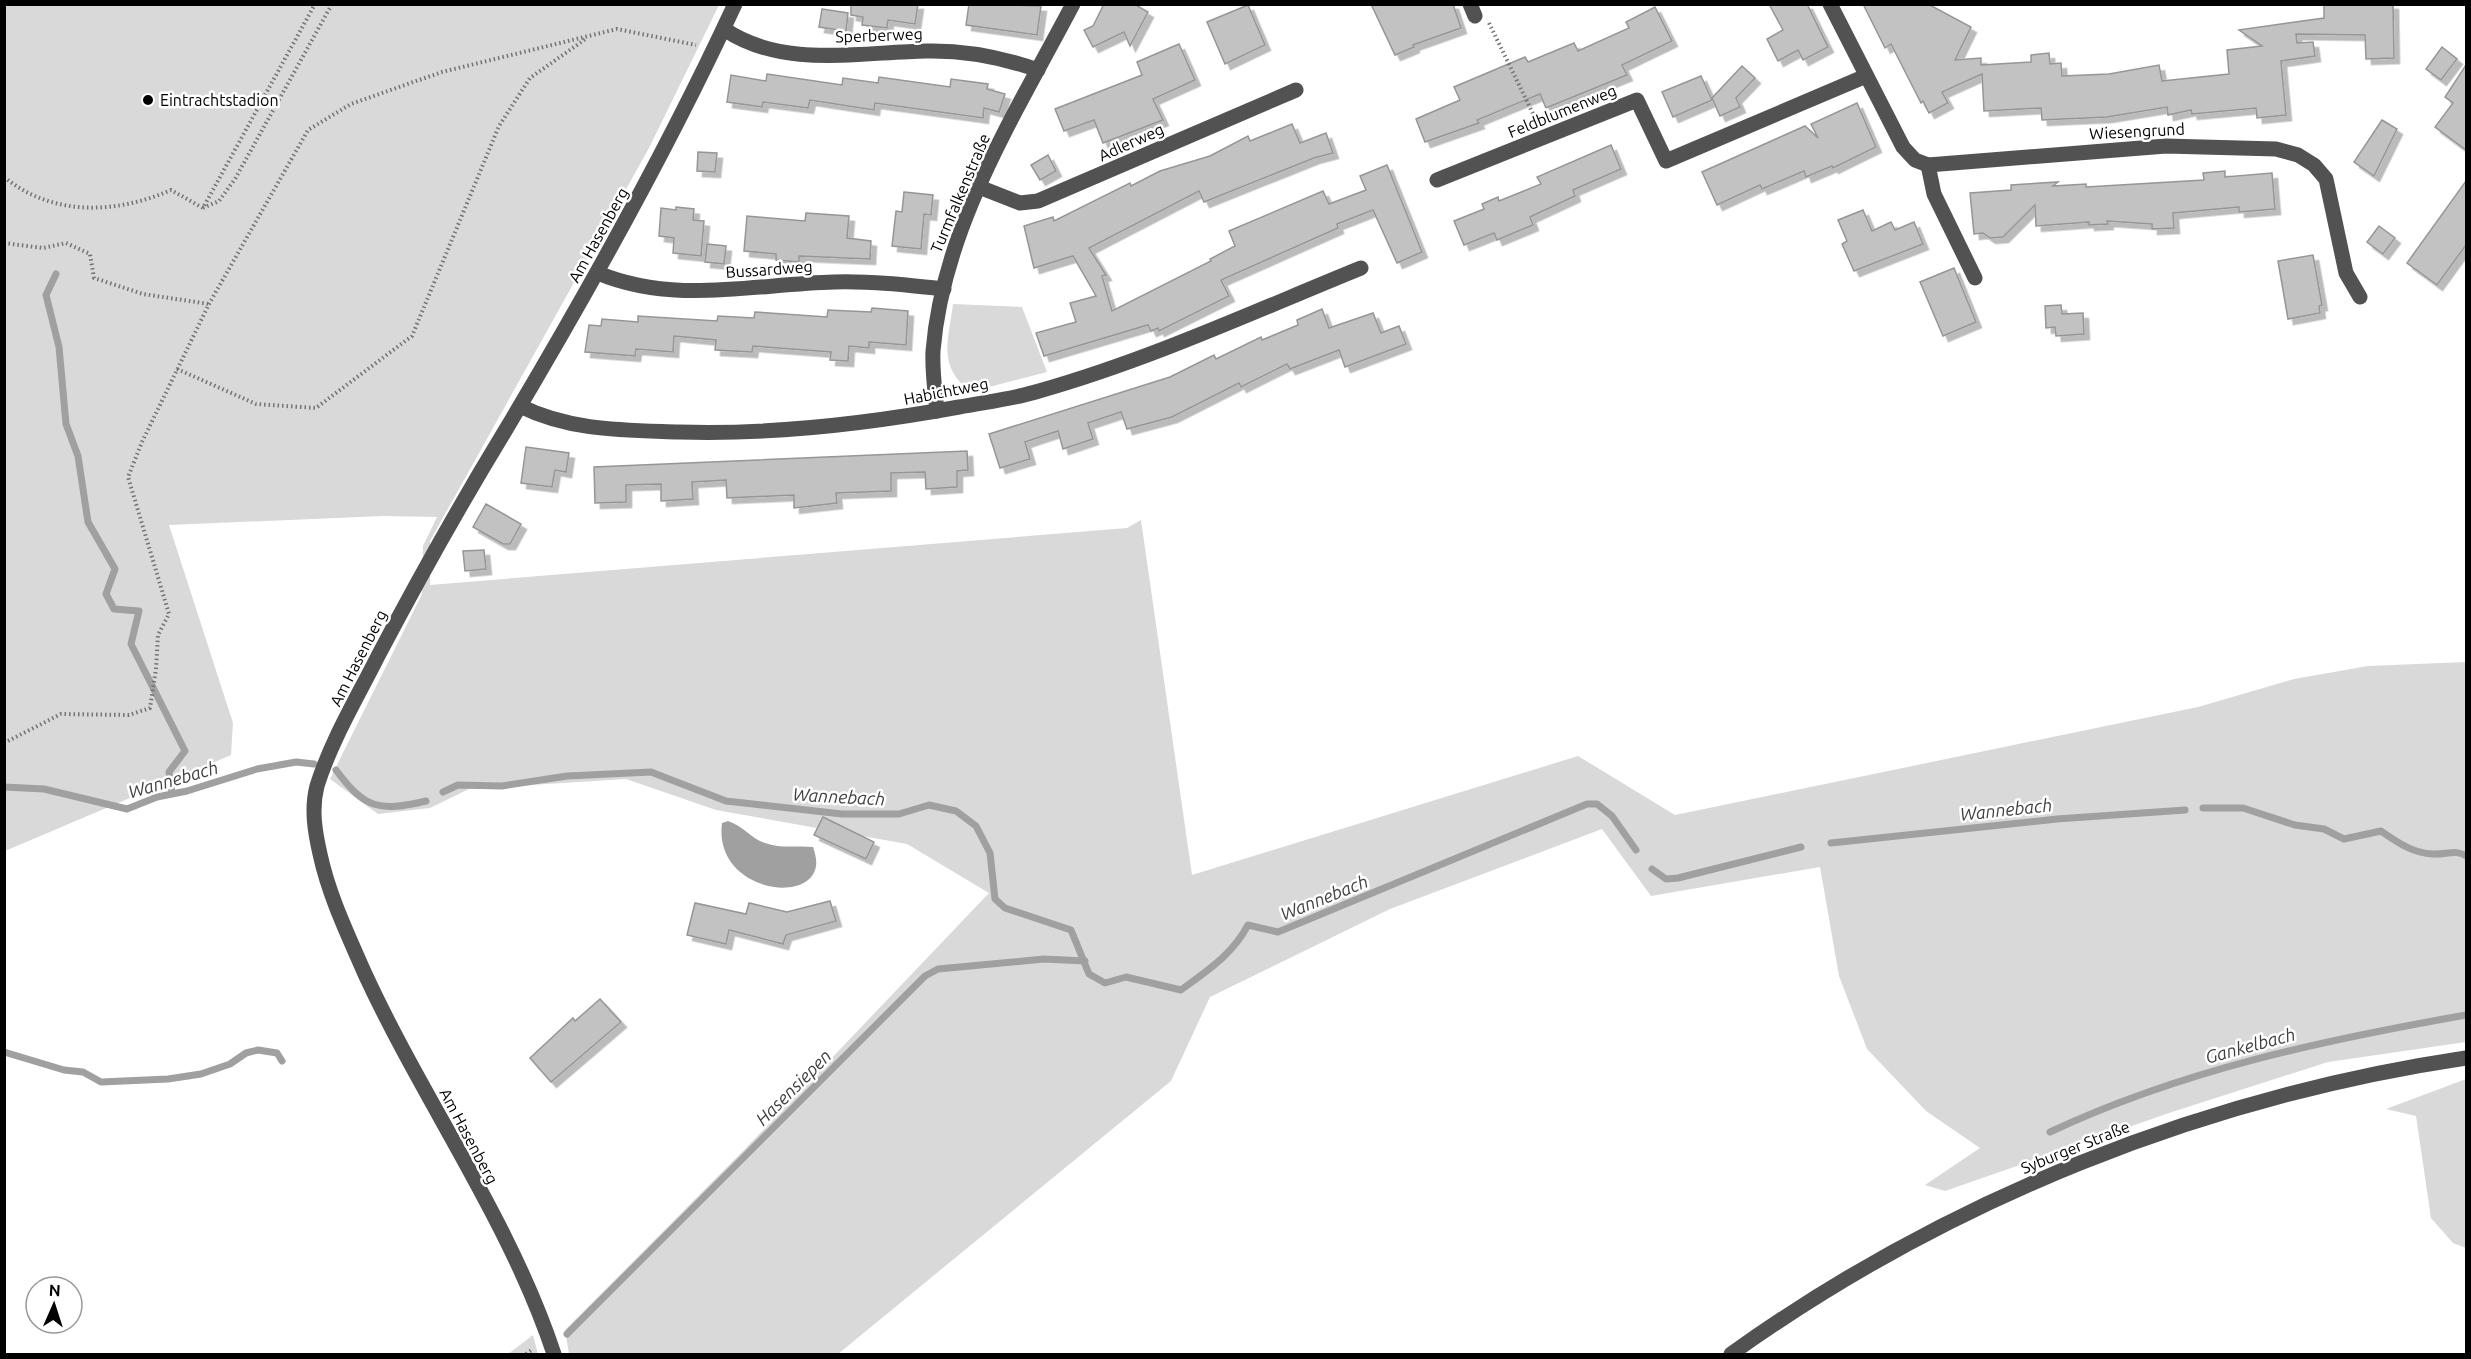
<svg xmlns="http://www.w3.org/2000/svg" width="2471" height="1359" font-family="Ubuntu,sans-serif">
<defs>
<filter id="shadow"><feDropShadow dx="5.5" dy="5.5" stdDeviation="0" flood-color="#0004"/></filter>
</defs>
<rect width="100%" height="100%" fill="#fff"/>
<g fill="#d9d9d9">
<path d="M5,5H719L649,148L430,541V585L1127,528L1141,520L1192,875L1578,756L1675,815L2198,707L2294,679L2368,666L2466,662V1042L2328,1062L2169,1113L1945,1191L1925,1185L1980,1148L1926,1111L1867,1049L1839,976L1820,867L1651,896L1602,829L1390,909L1210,997L1171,1081L838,1354H569L565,1330L745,1149L989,893L907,844L716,810L626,779L469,789L430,808L378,814L330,779L422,594L423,546L437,517L383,516L169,525L233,723L231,755L5,851Z"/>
<path d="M953,304L1022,307L1047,372L985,388L965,387C938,363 949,337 953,304Z"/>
<path d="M2466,1079V1248L2453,1243L2431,1218L2416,1116L2386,1109Z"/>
<path d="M533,1335L538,1354H508Z"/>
</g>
<path fill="#a0a0a0" d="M728,821C743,826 752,839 765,843C782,849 797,845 813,847C815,853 817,860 816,866C810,906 713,890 722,823Z"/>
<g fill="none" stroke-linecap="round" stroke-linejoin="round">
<g stroke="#a0a0a0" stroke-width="7">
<path d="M56,274L46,295L59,347L66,424L78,456L88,522L115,569L106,594L114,609L139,611L131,644L185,751L169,772L172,793"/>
<path d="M336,770C365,809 379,812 426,801"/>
<path d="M4,787L44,789L127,809L157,797L187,791L257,769L296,762L314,764"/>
<path d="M443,792L458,785L502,786L567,776L651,772L726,801L842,814H899L929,805L956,811L976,826L990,853L995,899L1005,908L1071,930L1089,974L1105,983L1126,977L1181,990C1208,970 1232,955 1248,925L1278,932L1587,804H1597L1612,816L1636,850"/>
<path d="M2203,808H2243L2295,825L2324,829L2344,839L2381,831C2397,842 2412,853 2433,854C2446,855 2456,849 2466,856"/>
<path d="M1831,843L2057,819L2185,810"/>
<path d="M1652,869L1666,879L1678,878L1801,847"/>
<path d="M4,1052L64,1070L83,1072L101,1082L168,1079L201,1074L230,1064L246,1053L258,1050L277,1053L282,1061"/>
<path d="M2050,1132C2182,1070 2324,1040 2466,1015"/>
<path d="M567,1334L925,976L938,969L1044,959L1085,961"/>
</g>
</g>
<g fill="#c2c2c2" stroke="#969696" stroke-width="1.5" filter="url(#shadow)">
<path d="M851,4H918L915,24L888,20L887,28L862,25L863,17L851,15Z"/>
<path d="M969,4L1041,6L1037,35L966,25Z"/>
<path d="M1104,4H1134L1148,12L1130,46L1124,32L1093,47L1084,30L1093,26Z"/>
<path d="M1371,4H1453L1461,28L1413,45L1414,47L1395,55Z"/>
<path d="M1769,4H1807L1828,47L1803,60L1798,50L1778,61L1767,39L1783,30Z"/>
<path d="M1863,4H1928L1971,27L1955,60L1981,58V65L2031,62V55L2049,53L2050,64L2061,63L2062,76L2109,74L2159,65L2162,81L2229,74L2227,50L2262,46L2239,30L2324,18V4H2393L2394,58L2366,59L2365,35L2296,34L2297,43L2313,42L2315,56L2281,61L2286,115L2257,118L2256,108L2192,114L2191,110L2168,115L2167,107L2107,117L2042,120L2041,108L1984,111L1982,74L1942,92L1948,103L1929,113L1923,101L1921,103L1891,44L1885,48Z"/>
<path d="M1248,5L1265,45L1225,64L1207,22Z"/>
<path d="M1655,7L1672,41L1622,65L1627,75L1546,108L1540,94L1477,120L1479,123L1425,142L1416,119L1460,100L1454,87L1525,57L1528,62L1574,43L1578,51L1629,28L1626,22Z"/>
<path d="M822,9L848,13L846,31L819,27Z"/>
<path d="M1179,44L1195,80L1153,99L1163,120L1103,143L1094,120L1064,131L1055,109L1142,75L1137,62Z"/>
<path d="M2442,47L2457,59L2441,80L2426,69Z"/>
<path d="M2466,65V150L2435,127L2453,103L2445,97Z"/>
<path d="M1742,66L1755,78L1736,98L1740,107L1720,116L1712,98Z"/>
<path d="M767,74L842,85L843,78L878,83L879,77L950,87L951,79L988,84L987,89L1005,94L999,112L984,108L983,118L875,103L874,110L810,100L808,108L763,102L762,107L727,102L731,75L766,81Z"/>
<path d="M1701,76L1712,100L1673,117L1662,92Z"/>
<path d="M1857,103L1876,147L1833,168L1832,166L1806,177L1804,171L1762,189L1760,185L1717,205L1702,172L1805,126L1818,138L1811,124Z"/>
<path d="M2382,120L2397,129L2374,176L2354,162Z"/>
<path d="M1292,124L1300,143L1326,133L1333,153L1314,158L1204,202L1199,191L1089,248L1106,275L1102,276L1112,311L1211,261L1210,259L1235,246L1229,231L1323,191L1329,204L1366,190L1360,176L1387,165L1422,252L1397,263L1373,210L1337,224L1338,228L1221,280L1229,296L1159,331L1158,328L1151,331L1148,325L1044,356L1036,333L1076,322L1070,303L1096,296L1073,256L1034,268L1024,226L1053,217L1054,221L1130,183L1131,186L1160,171L1210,156L1248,136L1250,141Z"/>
<path d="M1611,145L1621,169L1573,190L1575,196L1530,217L1533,225L1497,240L1494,233L1464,245L1454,221L1484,209L1482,204L1498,197L1499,201L1541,184L1537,177Z"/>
<path d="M698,152L717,153L715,172L697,171Z"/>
<path d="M1048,155L1056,171L1040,180L1031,165Z"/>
<path d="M2225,171V177L2272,173L2275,209L2239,212V207L2173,213L2174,228L2152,229V224L2107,221L2108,224L2089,225V222L2036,226L2035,205L2003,237L1990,238L1983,233L1974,234L1970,193L2011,190V185L2058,182L2053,186L2086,184V187L2204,180L2203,173Z"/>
<path d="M2466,181V245L2437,285L2407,263Z"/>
<path d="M904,192L933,195L931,215L924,214L921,249L892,246L896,211L902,212Z"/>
<path d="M676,207L694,209L693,220L704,221L701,256L673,253L674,238L659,236L661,208L676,210Z"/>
<path d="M1863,210L1872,231L1891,222L1895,230L1914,222L1923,244L1854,271L1842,244L1847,241L1838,220Z"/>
<path d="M806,213L849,216L847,238L871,241L870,259L799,256V262L776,260V254L744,251L747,216L805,221Z"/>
<path d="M2379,226L2395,238L2383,254L2367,242Z"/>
<path d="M707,244L726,246L724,264L705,262Z"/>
<path d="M2313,255L2322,305L2319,306L2320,313L2288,319L2278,261Z"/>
<path d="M1954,268L1976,322L1943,336L1920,282Z"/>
<path d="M2061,305L2062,314L2083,313L2084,334L2056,336L2055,327L2046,328L2045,306Z"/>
<path d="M872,308L908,311L906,345L869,342V348L849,346L848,361L830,360L831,352L753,346L752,352L715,350L716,340L674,336L673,352L636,349L635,356L585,352L589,325L601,326L602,319L638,322V316L717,321L718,316L754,318L755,312L827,317L828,310L871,312Z"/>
<path d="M1322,309L1329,328L1373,313L1381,333L1399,326L1406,344L1345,367L1339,350L1290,369L1287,364L1241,387L1239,383L1172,417L1127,429L1121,412L1088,423L1093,439L1063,449L1058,431L1025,442L1030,459L1000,468L989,434L1170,377L1214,355L1216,359L1261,337L1262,340L1298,325L1297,320Z"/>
<path d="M526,447L569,453L566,472L555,470L552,487L521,483Z"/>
<path d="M967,451L968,470L957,471V487L926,489L925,472L891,473V491L836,493L837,503L794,508V495L727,498L726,480L692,482L693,499L661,501V484L626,485V502L595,503L594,467Z"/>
<path d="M486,504L521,524L510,544H503L473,527Z"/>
<path d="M484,550L486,569L465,571L463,551Z"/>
<path d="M823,817L874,842L866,859L814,835Z"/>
<path d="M830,901L836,921L786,935L783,944L729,930L726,944L687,935L695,903L746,914L749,903L787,912Z"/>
<path d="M600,999L621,1022L551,1082L530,1058L573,1018L575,1021Z"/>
</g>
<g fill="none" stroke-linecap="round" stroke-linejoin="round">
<g stroke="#747474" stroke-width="4" stroke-dasharray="1.5 3" stroke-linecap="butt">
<path d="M1489,23L1537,122"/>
<path d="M4,177C53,217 116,214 171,190L203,208L315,4"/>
<path d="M203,208L219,201L235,179L332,4"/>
<path d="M4,243L43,248L66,243L90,254L94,278L143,294L209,304"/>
<path d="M177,369L256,404L316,408L412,336L499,126L530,78L587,38"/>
<path d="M4,743L61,714L129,715L150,708L156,669L158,635L169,614L128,477L142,442L209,304L308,130L351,104L442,72L617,29L696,45"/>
<path d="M526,1354L533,1349"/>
</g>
<g stroke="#525252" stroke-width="15">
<path d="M1470,4L1475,16"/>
<path d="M1830,4L1903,147L1915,160L1928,165L2166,146L2276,149L2298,155L2314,165L2326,179L2346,273L2360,297"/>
<path d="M724,29C782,69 860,52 926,51C966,50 1001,57 1038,70"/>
<path d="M1928,165L1934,194L1975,278"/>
<path d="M1437,180L1637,100L1666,161L1866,76"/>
<path d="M979,187L1020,203L1038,201L1296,90"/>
<path d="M598,273C674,305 755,284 834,282C871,281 907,285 944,289"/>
<path d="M520,406C570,431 624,430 679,432C774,435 866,424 959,407C985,402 1013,399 1039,391C1149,360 1255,311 1361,268"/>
<path d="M937,411C935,391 932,371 933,351C943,226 1016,113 1073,4"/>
<path d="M554,1354C510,1221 424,1102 365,974C348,935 329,896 320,854C315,832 311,809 317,786C331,741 357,698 378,656C418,580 460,505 505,431C588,292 667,151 735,4"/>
<path d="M1731,1354C1948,1199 2203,1097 2466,1058"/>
</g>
</g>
<circle fill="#000" stroke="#fff" stroke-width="2" cx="148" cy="100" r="6"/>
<g text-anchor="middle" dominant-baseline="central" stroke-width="5" stroke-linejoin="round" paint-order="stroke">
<g font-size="16" fill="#000" stroke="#fff">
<text transform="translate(879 35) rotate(-2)">Sperberweg</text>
<text transform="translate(1562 111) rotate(-22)">Feldblumenweg</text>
<text transform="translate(2137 131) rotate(-3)">Wiesengrund</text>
<text transform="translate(1131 142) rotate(-24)">Adlerweg</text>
<text transform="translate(960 193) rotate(-67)">Turmfalkenstraße</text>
<text transform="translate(598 235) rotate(-61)">Am Hasenberg</text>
<text transform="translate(769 269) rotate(-4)">Bussardweg</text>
<text transform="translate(946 391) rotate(-11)">Habichtweg</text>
<text transform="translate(358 658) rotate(-63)">Am Hasenberg</text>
<text transform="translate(469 1136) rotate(62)">Am Hasenberg</text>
<text transform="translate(2075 1147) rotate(-22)">Syburger Straße</text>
</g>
<g font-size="16" fill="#000" stroke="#fff" text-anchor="start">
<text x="160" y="100">Eintrachtstadion</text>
</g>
<g font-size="18" font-style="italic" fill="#414141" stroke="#fff">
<text transform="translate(173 779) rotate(-16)">Wannebach</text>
<text transform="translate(839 796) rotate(3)">Wannebach</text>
<text transform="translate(2006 809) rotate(-6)">Wannebach</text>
<text transform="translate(1324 897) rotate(-22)">Wannebach</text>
<text transform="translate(2250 1045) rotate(-15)">Gankelbach</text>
<text transform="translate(793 1087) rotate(-45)">Hasensiepen</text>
</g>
</g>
<rect width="2471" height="1359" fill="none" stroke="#000000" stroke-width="12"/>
<g transform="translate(54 1305) rotate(3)"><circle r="28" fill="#ffffff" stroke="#999999" stroke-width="1.5"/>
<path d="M0-4.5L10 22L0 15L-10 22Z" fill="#000000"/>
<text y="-9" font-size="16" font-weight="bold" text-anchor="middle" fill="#000000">N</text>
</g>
</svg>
